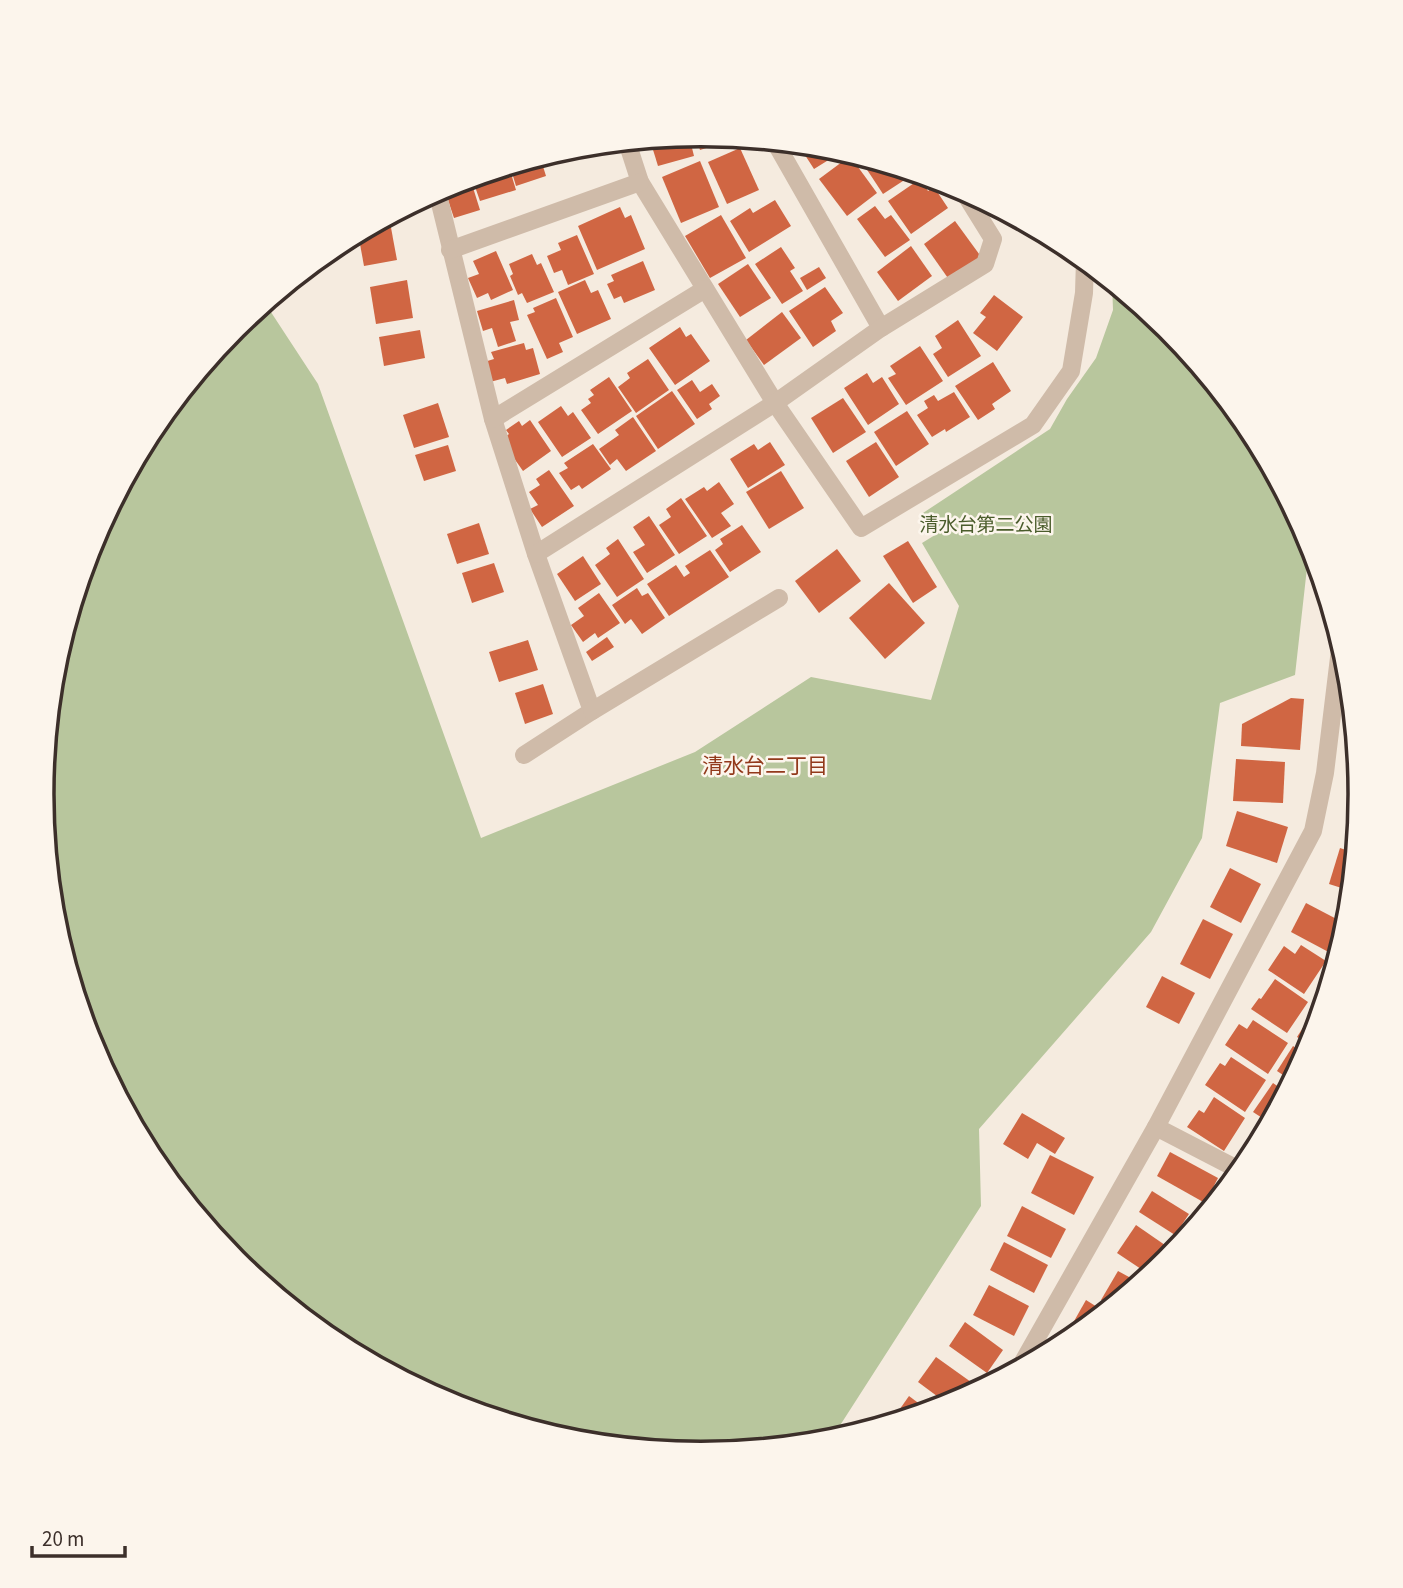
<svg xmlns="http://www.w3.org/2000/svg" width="1403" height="1588" font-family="'Source Sans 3','Noto Sans JP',sans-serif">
<rect width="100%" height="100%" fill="#f5ebdf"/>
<path fill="#b8c69d" d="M1112,282L1168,328L1250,428L1310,541L1295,675L1220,703L1202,838L1151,932L979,1129L981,1206L830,1441L701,1453L572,1441L449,1403L335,1342L235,1260L153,1160L92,1046L55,922L42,794L55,665L92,541L153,427L235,327L265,303L318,384L481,838L695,752L811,677L931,700L959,606L922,543L935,535L923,513L1050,429L1067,399L1096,358L1113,310Z"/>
<g fill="#d06643">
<path d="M695,135H702L738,138L700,150Z"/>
<path d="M689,136L694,156L658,166L650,140Z"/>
<path d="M809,145L831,147L843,151L814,169L803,152L810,147Z"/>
<path d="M740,148L759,190L727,204L708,162Z"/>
<path d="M563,150L564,153L547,159L546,155Z"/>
<path d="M850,156L877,193L847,216L819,179Z"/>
<path d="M858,156L899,168L906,179L883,194Z"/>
<path d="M540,157L546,176L516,186L510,166Z"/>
<path d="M700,161L719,207L681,223L662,177Z"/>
<path d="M509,167L516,190L480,201L472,178Z"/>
<path d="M470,178L480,210L454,218L444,188Z"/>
<path d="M920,179L928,191L934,187L948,208L911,234L888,201Z"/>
<path d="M775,200L791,226L749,252L730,221L750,208L753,213Z"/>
<path d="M875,206L885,219L891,215L910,240L885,257L857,219Z"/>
<path d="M620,207L625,218L631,215L645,249L597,270L578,226Z"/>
<path d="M721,215L746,258L710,278L685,236Z"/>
<path d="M389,217L397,260L364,266L358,233Z"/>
<path d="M955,221L982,258L950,281L924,244Z"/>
<path d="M577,235L594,274L568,285L562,270L554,273L547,256L561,250L558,243Z"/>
<path d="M911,246L932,276L898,301L877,272Z"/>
<path d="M781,247L795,268L790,271L803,291L782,304L755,264Z"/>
<path d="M496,251L513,290L491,300L488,293L477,298L468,278L479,274L473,261Z"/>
<path d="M532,254L537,265L541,263L554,292L527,303L522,293L518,295L510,276L513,274L509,264Z"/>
<path d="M643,261L655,290L624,303L621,296L614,299L607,284L614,281L611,275Z"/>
<path d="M748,264L771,298L740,317L718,284Z"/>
<path d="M819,267L826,278L807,290L800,278Z"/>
<path d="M407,280L413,318L376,324L370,287Z"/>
<path d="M585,280L591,293L598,290L611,319L577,334L558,292Z"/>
<path d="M825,287L843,313L831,321L836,331L813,347L789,311Z"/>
<path d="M994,295L1023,317L997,351L973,333L986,317L980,313Z"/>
<path d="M556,298L573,337L559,343L563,352L547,359L527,315L535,312L533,308Z"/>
<path d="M514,300L519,320L510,322L516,341L498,347L492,328L483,331L477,311Z"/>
<path d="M782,312L801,338L764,365L746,340Z"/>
<path d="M958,320L981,356L948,377L933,354L942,348L935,336Z"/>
<path d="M680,327L686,337L691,334L710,361L675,385L649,348Z"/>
<path d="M420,330L425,358L384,366L379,337Z"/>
<path d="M524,343L526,350L533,348L540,374L507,384L505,378L490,382L484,362L494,359L491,352Z"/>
<path d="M920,346L943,381L906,405L888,378L896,374L890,366Z"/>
<path d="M648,359L669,390L636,413L618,387L630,378L627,373Z"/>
<path d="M993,362L1011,391L992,404L995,409L978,420L955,386Z"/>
<path d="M867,373L873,383L882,377L899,404L868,425L844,388Z"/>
<path d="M609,377L632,411L598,434L581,410L591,403L588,399L594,395L590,390Z"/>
<path d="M692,380L700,392L712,384L720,396L709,404L712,409L697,419L677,390Z"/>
<path d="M672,391L695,424L658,449L636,416Z"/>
<path d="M954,392L970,417L946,432L945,429L932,437L917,415L928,408L924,401L934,395L938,401Z"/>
<path d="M843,398L866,432L833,453L811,418Z"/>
<path d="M438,403L449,437L414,448L403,415Z"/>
<path d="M561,406L568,416L573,412L591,438L562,457L538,422Z"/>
<path d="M907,411L929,444L896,466L874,432Z"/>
<path d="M633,417L656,451L626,471L617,459L610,465L599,449L619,435L615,430Z"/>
<path d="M530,420L551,451L523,471L501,440L509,434L506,430L519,421L522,426Z"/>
<path d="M770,442L785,465L748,488L730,459L754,444L758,450Z"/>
<path d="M876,442L899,477L869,497L846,461Z"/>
<path d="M593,444L611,469L582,489L579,485L571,490L559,473L568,468L564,463Z"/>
<path d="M448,445L456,471L424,481L415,455Z"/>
<path d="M549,470L574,506L542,527L530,509L538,505L529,492L540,485L536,479Z"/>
<path d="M781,471L804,508L769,529L746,492Z"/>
<path d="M719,482L734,504L721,513L731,526L712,538L685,499L704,487L707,491Z"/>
<path d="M681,498L707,536L679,554L659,525L671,517L666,509Z"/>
<path d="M649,516L675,555L647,573L633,552L645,545L633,527Z"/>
<path d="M479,523L489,554L457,564L447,534Z"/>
<path d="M742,525L761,552L730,572L715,550L723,544L720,539Z"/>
<path d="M618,539L644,579L617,597L595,565L610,554L606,548Z"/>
<path d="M908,541L937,587L913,603L883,556Z"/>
<path d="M837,549L861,581L819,613L795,581Z"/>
<path d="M710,550L729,577L669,616L647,584L676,565L684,577L690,573L685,566Z"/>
<path d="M583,556L601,584L575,601L557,574Z"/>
<path d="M494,563L504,592L472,603L462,573Z"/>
<path d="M889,583L925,623L885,659L849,618Z"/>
<path d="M637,588L642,596L648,593L665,618L642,634L631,619L625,624L612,605Z"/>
<path d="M599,593L620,623L598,638L595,633L583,642L571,625L584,616L578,608Z"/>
<path d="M607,637L614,647L592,661L586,652Z"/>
<path d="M528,640L538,670L499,682L489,652Z"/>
<path d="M543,684L553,714L525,724L515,693Z"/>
<path d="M1291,698L1304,699L1300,750L1241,746L1242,724Z"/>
<path d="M1348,713H1353L1356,744H1347Z"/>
<path d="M1236,759L1285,762L1283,803L1233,801Z"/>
<path d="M1355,803H1360L1356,843H1351Z"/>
<path d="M1237,811L1288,827L1277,863L1226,846Z"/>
<path d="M1340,848L1355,853L1351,891L1329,884Z"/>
<path d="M1230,868L1261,884L1241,923L1210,907Z"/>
<path d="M1306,903L1348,925L1336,956L1291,932Z"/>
<path d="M1203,919L1233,934L1210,979L1180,964Z"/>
<path d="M1301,945L1326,961L1304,994L1268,970L1284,946L1295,954Z"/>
<path d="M1333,971H1334L1325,999L1318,994Z"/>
<path d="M1162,976L1195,993L1179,1024L1146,1007Z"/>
<path d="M1275,979L1308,1002L1287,1033L1251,1009L1259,998L1261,999Z"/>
<path d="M1311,1015L1319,1020L1311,1046L1297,1037Z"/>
<path d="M1253,1020L1288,1043L1268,1074L1225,1045L1239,1024L1247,1029Z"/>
<path d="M1293,1046L1306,1055L1292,1081L1277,1071Z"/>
<path d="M1231,1057L1266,1080L1245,1112L1205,1085L1220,1063L1225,1066Z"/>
<path d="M1273,1083L1286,1092L1270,1123L1253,1112Z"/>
<path d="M1214,1097L1245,1118L1224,1151L1187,1127L1199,1110L1204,1113Z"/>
<path d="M1022,1113L1065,1138L1055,1154L1037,1143L1028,1159L1003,1144Z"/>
<path d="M1265,1128L1267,1129L1251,1158L1247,1156Z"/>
<path d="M1170,1152L1218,1178L1205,1203L1157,1176Z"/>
<path d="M1050,1155L1094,1177L1074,1215L1031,1193Z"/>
<path d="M1152,1191L1189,1214L1175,1235L1139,1212Z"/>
<path d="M1022,1206L1066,1229L1051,1258L1007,1236Z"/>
<path d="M1136,1225L1175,1252L1150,1275L1117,1253Z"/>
<path d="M1004,1242L1048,1265L1034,1293L990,1270Z"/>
<path d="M1118,1271L1140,1283L1112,1306L1101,1300Z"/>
<path d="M989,1285L1029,1306L1014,1336L973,1315Z"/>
<path d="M1086,1300L1105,1312L1077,1335L1069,1330Z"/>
<path d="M965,1322L1003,1350L987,1373L949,1346Z"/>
<path d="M936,1357L978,1387L973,1393L949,1405L918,1382Z"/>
<path d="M909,1396L929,1411L890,1423Z"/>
</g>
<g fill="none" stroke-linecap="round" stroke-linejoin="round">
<g stroke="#cfbba9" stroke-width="18">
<path d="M627,142L640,182L775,403L861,528L1033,425L1071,371L1084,293L1085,259"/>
<path d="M775,142L881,328"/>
<path d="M437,191L493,419L536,554L592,711L524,755"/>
<path d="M450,250L640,182"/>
<path d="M493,419L705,289"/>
<path d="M536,554L775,403L881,328L985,264L993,239L962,189"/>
<path d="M592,711L779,598"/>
<path d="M1156,1127L1241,1171"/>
<path d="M1019,1369L1156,1127L1313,831L1325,773L1341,641"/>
</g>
</g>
<g text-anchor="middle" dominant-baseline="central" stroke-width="5" stroke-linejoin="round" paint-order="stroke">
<g font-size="19" fill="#4a5c2b" stroke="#fcf5ec">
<text x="986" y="525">清水台第二公園</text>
</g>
<g font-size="21" fill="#92391b" stroke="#fcf5ec">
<text x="765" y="766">清水台二丁目</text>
</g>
</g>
<path d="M0 0H1403V1588H0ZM54 794a647 647 0 1 1 1294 0a647 647 0 1 1-1294 0Z" fill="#fcf5ec" fill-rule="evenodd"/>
<path fill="none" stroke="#3c2f2a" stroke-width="3.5" d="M54 794a647 647 0 1 1 1294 0a647 647 0 1 1-1294 0Z"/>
<path d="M32 1546v10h93v-10" fill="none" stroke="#3c2f2a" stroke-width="3.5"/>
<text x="42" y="1546" font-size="21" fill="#3c2f2a" stroke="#fcf5ec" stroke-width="5" paint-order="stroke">20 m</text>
</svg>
